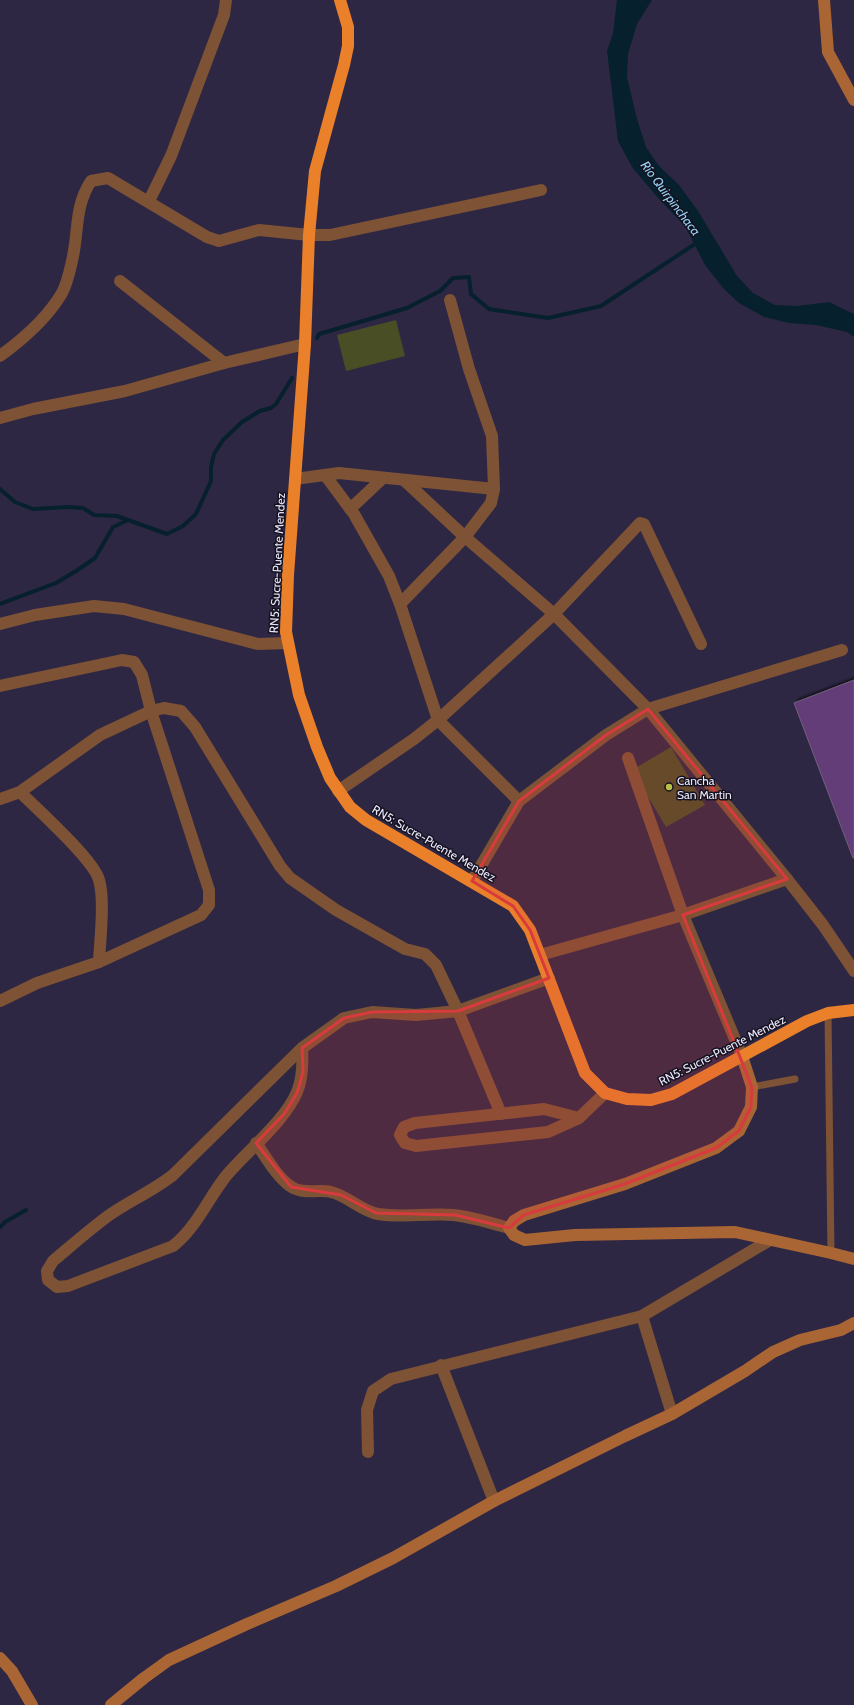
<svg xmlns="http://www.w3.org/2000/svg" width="854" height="1705" font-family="Cabin,sans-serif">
<defs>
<filter id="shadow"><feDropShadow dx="3.5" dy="-3.5" stdDeviation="1" flood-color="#0009"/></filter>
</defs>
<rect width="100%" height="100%" fill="#2e2744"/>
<g fill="#4a4e25">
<path d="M396,320L405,356L346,371L337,335Z"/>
<path d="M671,747L705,805L666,827L632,770Z"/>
</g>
<path fill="#06202d" d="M617,0H652L637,24L628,54L627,77L637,119L646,147L659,166L679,185L698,211L737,276L753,293L775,305L797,306L829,302L854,314V337L847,332L816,325L789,323L764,317L739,303L724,289L705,265L685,226L658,198L632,167L618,141L607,51L613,33Z"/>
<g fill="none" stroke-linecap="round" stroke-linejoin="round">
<g stroke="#06202d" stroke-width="4">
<path d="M317,338L319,334L407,308L440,291L453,278L469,277L471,294L489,309L548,318L601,306L698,242"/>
<path d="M0,489L15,502L33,509L68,507L83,508L94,515L117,516L167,534L183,526L196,514L211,481V467L214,454L223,440L242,422L260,411L271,408L276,404L292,378"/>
<path d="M0,604L56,583L76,571L95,558L113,527L128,520"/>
<path d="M0,1227L5,1222L26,1210"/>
</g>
</g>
<path fill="#643e77" stroke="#725e7d" filter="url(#shadow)" d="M854,680V858H853L794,703Z"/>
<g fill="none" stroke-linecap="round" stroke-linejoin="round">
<g stroke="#7d5235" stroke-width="7">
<path d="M828,1013L831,1253"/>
<path d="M752,1087L795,1079"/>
</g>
<g stroke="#7d5235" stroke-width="12">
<path d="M149,201L171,156L224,15L226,0"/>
<path d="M120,281L224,363"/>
<path d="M0,356C22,340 48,317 62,293C67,284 70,270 72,261C79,232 74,207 91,181L108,178L207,237L219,241L259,230L309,235H330L541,190"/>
<path d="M0,418L33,409L125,391L224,363L305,344"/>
<path d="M325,475L354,514L389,576L400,604L438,720L519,801"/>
<path d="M295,479L339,473L494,489"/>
<path d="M404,480L465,537L554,614L648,709L787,879L823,925L854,971"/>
<path d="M350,509L383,478"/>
<path d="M400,604L465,537L491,503L494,489L492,436L469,369L450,300"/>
<path d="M0,624L35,615L94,606L124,609L258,644L288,643"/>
<path d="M0,686L122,660L134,662L142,675L151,711L209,890V905L201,915L99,962"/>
<path d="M628,758L683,915L742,1056"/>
<path d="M338,791L414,739L438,720L554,614L640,523L644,524L701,644"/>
<path d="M0,799L20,792L100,735L151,711L164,708L181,711L195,727L280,866L290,878L336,910L405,949L425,954L436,965L458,1011L501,1114"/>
<path d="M472,881L519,801L606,735L648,709L842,650"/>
<path d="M540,955L683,915L787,879"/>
<path d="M0,1001L37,983L99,962C100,940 105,900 99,880C94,860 37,809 20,792"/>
<path d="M302,1048C303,1063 303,1078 297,1092C285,1121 247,1151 226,1176C208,1199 196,1228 173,1246L68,1286L57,1287L48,1280L47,1271L53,1261C71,1246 89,1230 108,1216C129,1201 153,1191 173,1175L302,1048L344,1018L372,1012L416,1015L458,1011L549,978"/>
<path d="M579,1118L544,1109L415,1123L404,1127L400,1135L405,1143L416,1146L548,1132L579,1118L605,1093"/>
<path d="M256,1143C266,1157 276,1176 290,1186C302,1195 318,1189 331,1192C348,1196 361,1211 378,1214C403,1218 428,1213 453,1215C472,1217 491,1223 509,1228"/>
<path d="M642,1316L672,1414"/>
<path d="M441,1365L494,1501"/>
<path d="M368,1452L367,1410L373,1391L391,1379L642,1316L770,1240"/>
</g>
<g stroke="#aa6534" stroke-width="12">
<path d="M824,0L828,52L854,100"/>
<path d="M742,1056L752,1087L751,1107L739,1131L716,1148L625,1184L524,1215L514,1221L509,1228L514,1235L525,1240L575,1235L735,1232L831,1253L854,1259"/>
<path d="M0,1658L12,1671L32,1705"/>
<path d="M111,1705L144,1678L169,1660L247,1624L336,1586L393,1558L494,1501L625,1436L672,1414L745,1371L773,1352L800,1340L841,1330L854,1323"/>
</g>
<path stroke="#eb802b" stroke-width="12" d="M340,0L348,27V46L344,65L315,171L309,235L305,344L288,575L286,632L299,695L317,747L330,778L350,807L366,820L513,906L530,930L585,1073L605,1093L627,1099L651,1100L672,1094L807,1021L828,1013L854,1010"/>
</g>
<path fill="#d83b3d" fill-opacity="0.2" stroke="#d83b3d" stroke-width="3" stroke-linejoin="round" d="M648,709L787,879L683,915L752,1087L751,1107L739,1131L716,1148L625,1184L524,1215L509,1228L455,1215L376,1213L341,1195L291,1187L256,1143L284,1114L297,1093L303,1072L302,1048L344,1018L372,1012L458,1011L549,978L530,930L513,906L472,881L519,801L606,735Z"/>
<circle fill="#b7c148" stroke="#151220" stroke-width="1.5" cx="669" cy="787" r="4"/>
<g text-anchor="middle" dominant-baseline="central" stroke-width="3" stroke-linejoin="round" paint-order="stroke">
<g font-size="12" fill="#ebe8fc" stroke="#151220">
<text transform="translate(277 563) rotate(-87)">RN5: Sucre-Puente Mendez</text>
<text transform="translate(434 843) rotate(30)">RN5: Sucre-Puente Mendez</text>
<text transform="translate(722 1050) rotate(-27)">RN5: Sucre-Puente Mendez</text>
</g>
<g font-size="12" fill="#ebe8fc" stroke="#151220" text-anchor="start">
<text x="677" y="780">Cancha<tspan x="677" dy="14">San Martin</tspan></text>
</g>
<g font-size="13" font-style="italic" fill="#95d2f4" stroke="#151220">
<text transform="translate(671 198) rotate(53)">Río Quirpinchaca</text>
</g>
</g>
</svg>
